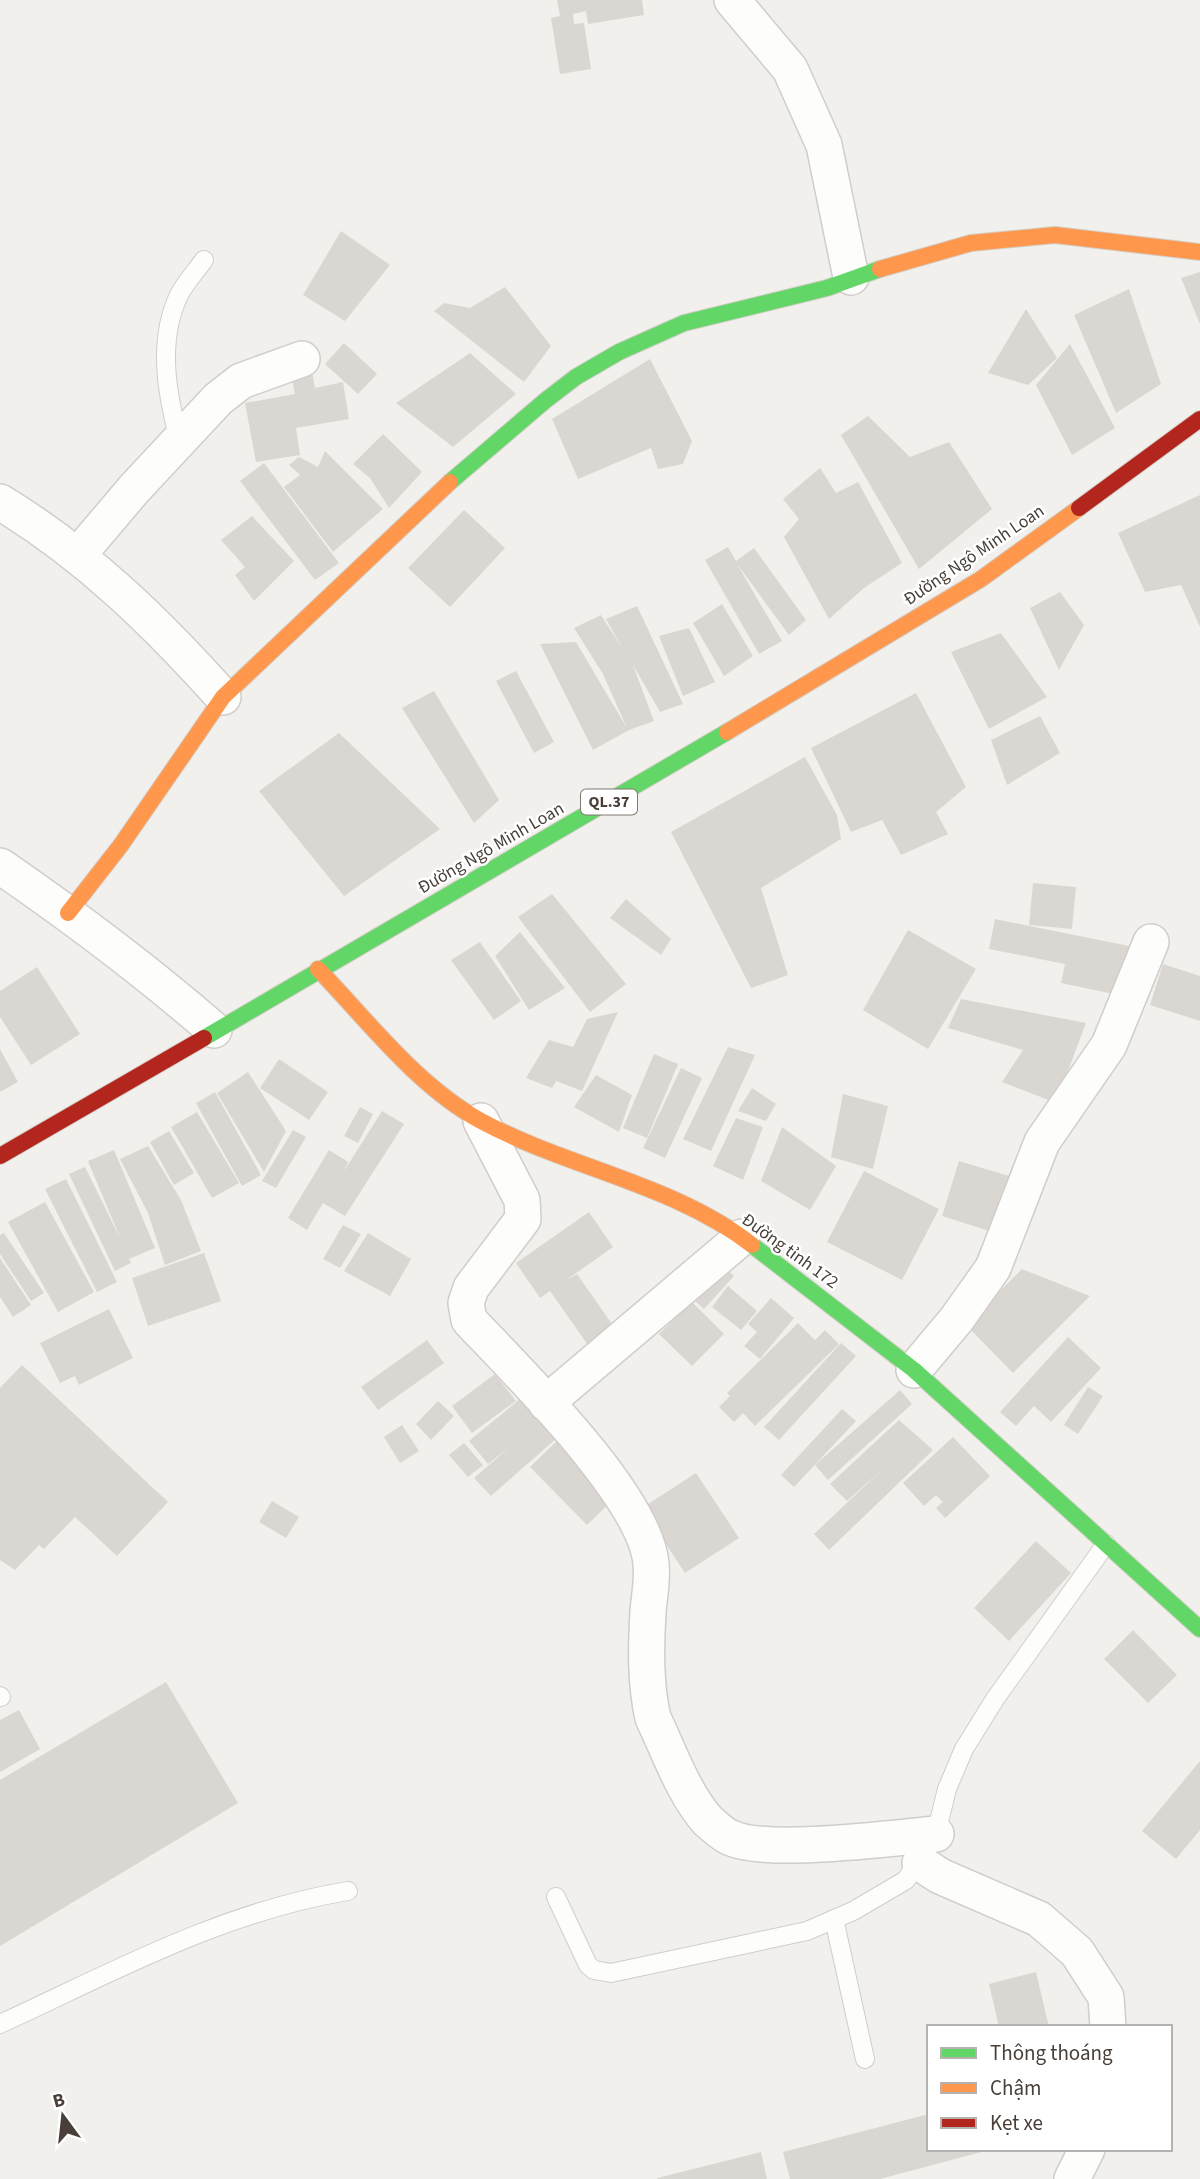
<svg xmlns="http://www.w3.org/2000/svg" width="1200" height="2179" font-family="'Source Sans 3',sans-serif">
<rect width="100%" height="100%" fill="#f2f0ed"/>
<g fill="#dad7d3">
<path d="M557,0H642L644,15L588,24L586,11L573,14L574,24L584,23L591,69L560,74L551,18L560,16Z"/>
<path d="M341,231L390,265L345,321L303,295Z"/>
<path d="M1200,272V324L1181,278Z"/>
<path d="M505,287L551,346L524,382L434,311L444,303L470,308Z"/>
<path d="M1129,289L1161,384L1116,413L1074,315Z"/>
<path d="M1026,309L1057,358L1028,385L988,373Z"/>
<path d="M344,343L377,374L358,394L325,364Z"/>
<path d="M1070,344L1115,428L1072,455L1036,385Z"/>
<path d="M470,353L516,394L453,447L396,403Z"/>
<path d="M650,359L692,441L683,464L658,469L651,448L578,479L552,419Z"/>
<path d="M312,371L315,388L343,382L349,419L296,428L300,455L256,462L245,403L295,394L291,374Z"/>
<path d="M868,416L910,457L949,442L992,509L919,569L841,435Z"/>
<path d="M383,434L422,472L389,508L370,478L353,464Z"/>
<path d="M325,451L383,509L333,552L284,487L300,475L289,465L299,457L318,467Z"/>
<path d="M264,463L339,563L315,580L240,481Z"/>
<path d="M820,468L836,493L858,482L902,563L864,588L829,619L784,537L799,519L783,499Z"/>
<path d="M1200,495V627L1181,585L1145,592L1118,533Z"/>
<path d="M464,510L505,548L450,607L408,568Z"/>
<path d="M252,516L294,561L254,601L235,575L245,567L221,540Z"/>
<path d="M728,547L736,561L754,548L806,620L789,635L737,564L782,641L759,654L705,560Z"/>
<path d="M1060,592L1084,625L1059,670L1030,608Z"/>
<path d="M722,604L753,656L724,676L693,623Z"/>
<path d="M637,606L683,704L660,712L633,665L654,721L629,730L593,750L540,644L576,642L627,728L603,674L574,628L601,615L622,648L606,619Z"/>
<path d="M689,628L715,682L683,696L659,636Z"/>
<path d="M1001,633L1047,697L989,729L951,652Z"/>
<path d="M516,671L554,742L534,753L496,681Z"/>
<path d="M434,691L499,800L474,823L402,708Z"/>
<path d="M916,693L966,787L936,812L948,834L901,855L882,820L851,832L811,748Z"/>
<path d="M1040,716L1060,753L1007,785L991,740Z"/>
<path d="M339,733L440,829L344,896L259,791Z"/>
<path d="M805,757L837,815L841,839L761,888L788,975L751,988L671,832Z"/>
<path d="M1033,883L1076,887L1072,929L1029,925Z"/>
<path d="M552,894L626,984L590,1012L518,917Z"/>
<path d="M626,899L671,939L661,955L610,918Z"/>
<path d="M995,919L1134,947L1123,996L1061,983L1065,964L989,949Z"/>
<path d="M908,930L976,969L928,1049L863,1010Z"/>
<path d="M520,932L565,988L529,1010L495,956Z"/>
<path d="M480,942L521,1001L494,1020L451,960Z"/>
<path d="M1163,964L1200,976V1021L1150,1005Z"/>
<path d="M37,967L80,1034L31,1065L0,1017V991Z"/>
<path d="M961,999L1086,1023L1056,1103L1002,1082L1023,1050L948,1028Z"/>
<path d="M618,1012L582,1091L556,1081L552,1088L526,1078L549,1040L573,1047L587,1019Z"/>
<path d="M728,1047L755,1055L711,1151L683,1139Z"/>
<path d="M0,1049L18,1082L0,1092Z"/>
<path d="M654,1054L678,1064L647,1138L623,1128Z"/>
<path d="M279,1059L328,1092L309,1120L260,1088Z"/>
<path d="M681,1068L702,1078L665,1158L643,1148Z"/>
<path d="M248,1072L286,1131L264,1172L217,1093Z"/>
<path d="M596,1075L632,1095L619,1132L574,1107Z"/>
<path d="M752,1088L776,1104L766,1121L738,1111Z"/>
<path d="M215,1092L261,1175L242,1186L196,1103Z"/>
<path d="M843,1094L888,1106L873,1169L831,1157Z"/>
<path d="M360,1107L373,1114L358,1143L344,1136Z"/>
<path d="M382,1111L404,1124L345,1216L323,1203L307,1230L288,1218L329,1150L348,1162L344,1171Z"/>
<path d="M197,1112L239,1183L212,1198L171,1127Z"/>
<path d="M736,1118L763,1127L743,1180L713,1166Z"/>
<path d="M782,1127L836,1166L810,1210L761,1181Z"/>
<path d="M293,1130L306,1137L276,1188L262,1181Z"/>
<path d="M169,1131L194,1173L174,1185L150,1142Z"/>
<path d="M148,1146L181,1200L201,1251L165,1265L148,1213L120,1159Z"/>
<path d="M114,1150L155,1248L129,1259L131,1263L115,1271L69,1174L85,1167L121,1240L88,1161Z"/>
<path d="M959,1161L1016,1178L999,1234L942,1216Z"/>
<path d="M864,1171L939,1209L902,1280L827,1242Z"/>
<path d="M66,1179L117,1282L97,1292L45,1189Z"/>
<path d="M45,1202L94,1292L58,1312L8,1222Z"/>
<path d="M589,1212L613,1247L565,1281L577,1274L621,1337L595,1355L550,1291L540,1298L516,1263Z"/>
<path d="M343,1225L361,1234L340,1268L323,1259Z"/>
<path d="M4,1233L44,1293L31,1301L0,1254V1235Z"/>
<path d="M368,1233L411,1259L390,1296L344,1271Z"/>
<path d="M204,1253L221,1301L148,1326L132,1278Z"/>
<path d="M0,1258L31,1305L13,1317L0,1297Z"/>
<path d="M724,1267L734,1276L704,1309L694,1300Z"/>
<path d="M1022,1269L1090,1296L1013,1373L966,1325Z"/>
<path d="M728,1286L757,1311L741,1330L712,1307Z"/>
<path d="M771,1298L794,1318L760,1359L744,1346L757,1332L748,1324Z"/>
<path d="M692,1302L724,1334L692,1366L659,1334Z"/>
<path d="M109,1309L133,1358L79,1385L75,1376L60,1383L40,1343Z"/>
<path d="M798,1323L815,1340L825,1330L839,1344L755,1426L743,1413L734,1422L719,1407L730,1396L727,1393Z"/>
<path d="M1068,1337L1101,1368L1051,1422L1034,1406L1016,1426L1000,1412Z"/>
<path d="M427,1340L444,1363L378,1410L361,1387Z"/>
<path d="M841,1343L856,1356L779,1440L764,1427Z"/>
<path d="M22,1365L168,1502L117,1556L75,1517L44,1549L39,1545L15,1570L0,1560V1388Z"/>
<path d="M495,1374L516,1401L472,1433L452,1406Z"/>
<path d="M1088,1387L1103,1396L1078,1434L1064,1425Z"/>
<path d="M900,1390L912,1404L828,1480L815,1465Z"/>
<path d="M526,1394L557,1438L491,1496L474,1478L511,1446L488,1464L469,1441Z"/>
<path d="M438,1401L454,1416L431,1440L416,1424Z"/>
<path d="M842,1409L856,1421L794,1487L781,1475Z"/>
<path d="M899,1420L933,1450L829,1550L814,1534L884,1468L847,1501L830,1484Z"/>
<path d="M402,1425L419,1451L400,1463L384,1437Z"/>
<path d="M561,1437L618,1495L587,1525L530,1467Z"/>
<path d="M953,1437L990,1476L945,1518L936,1508L943,1502L936,1495L924,1506L903,1483Z"/>
<path d="M464,1443L483,1465L468,1477L449,1455Z"/>
<path d="M696,1473L739,1538L685,1573L642,1508Z"/>
<path d="M272,1501L299,1517L286,1538L259,1522Z"/>
<path d="M1036,1541L1071,1573L1009,1641L974,1608Z"/>
<path d="M1133,1630L1177,1675L1148,1703L1104,1659Z"/>
<path d="M166,1682L238,1803L0,1946V1780Z"/>
<path d="M19,1710L40,1749L0,1772V1720Z"/>
<path d="M1200,1761V1830L1176,1859L1142,1831Z"/>
<path d="M1036,1972L1049,2027H999L989,1984Z"/>
<path d="M929,2114V2149L989,2150L880,2179H790L783,2152Z"/>
<path d="M761,2152L767,2179H658L657,2178Z"/>
</g>
<g fill="none" stroke-linecap="round" stroke-linejoin="round">
<g stroke="#d0cdca" stroke-width="20">
<g id="lane">
<path d="M179,440C167,394 157,341 179,295C185,283 196,271 204,260"/>
<path d="M0,1696L1,1697"/>
<path d="M556,1897L588,1965L594,1970L611,1973L807,1931L853,1911L906,1880L936,1834L947,1789L964,1749L995,1699L1106,1544"/>
<path d="M834,1919L865,2059"/>
<path d="M0,2024C113,1972 224,1911 348,1891"/>
</g>
</g>
<g stroke="#d0cdca" stroke-width="38">
<g id="street">
<path d="M732,0L790,69L824,145L851,277"/>
<path d="M0,502C87,555 155,621 223,697"/>
<path d="M79,554L134,489L218,399L241,381L302,359"/>
<path d="M0,866C74,917 146,971 214,1030"/>
<path d="M481,1121L522,1200L523,1219L471,1288L466,1303L469,1320C517,1371 646,1497 651,1564C653,1580 649,1597 648,1612C646,1647 645,1683 653,1718C669,1751 683,1793 708,1821C714,1826 722,1834 729,1837C763,1855 893,1838 936,1834"/>
<path d="M914,1370L956,1320L993,1268L1042,1142L1109,1045L1151,942"/>
<path d="M546,1403L742,1237"/>
<path d="M920,1863L940,1876L1039,1919L1077,1952L1106,1997L1108,2027"/>
<path d="M1072,2179L1087,2149"/>
</g>
</g>
<g stroke="#d3cec7" stroke-width="18">
<g id="fast">
<path d="M450,482L546,400L576,377L619,352L684,323L827,288L880,269"/>
<path d="M204,1038L727,732"/>
<path d="M752,1245L914,1370L1200,1629"/>
</g>
</g>
<g stroke="#d3cec7" stroke-width="18">
<g id="slow">
<path d="M880,269L971,243L1055,235L1200,252"/>
<path d="M727,732L981,579L1079,508"/>
<path d="M68,913L121,845L223,697L450,482"/>
<path d="M318,969C368,1021 417,1086 481,1121C568,1168 674,1184 752,1245"/>
</g>
</g>
<g stroke="#d3cec7" stroke-width="18">
<g id="jam">
<path d="M1079,508L1200,419"/>
<path d="M0,1156L204,1038"/>
</g>
</g>
<use href="#lane" stroke="#fdfdfc" stroke-width="18"/>
<use href="#street" stroke="#fdfdfc" stroke-width="35"/>
<use href="#fast" stroke="#63d668" stroke-width="16"/>
<use href="#slow" stroke="#ff974d" stroke-width="16"/>
<use href="#jam" stroke="#b3261e" stroke-width="16"/>
</g>
<g text-anchor="middle" dominant-baseline="central" stroke-width="5" stroke-linejoin="round" paint-order="stroke">
<rect fill="#fff" stroke="#807974" stroke-width="2" x="581" y="789.5" width="56" height="25" rx="5"/>
<g font-size="16" font-weight="bold" fill="#493f38">
<text x="609" y="802">QL.37</text>
</g>
<g font-size="18" fill="#493f38" stroke="#fff">
<text transform="translate(974 555) rotate(-34)">Đường Ngô Minh Loan</text>
<text transform="translate(491 848) rotate(-30)">Đường Ngô Minh Loan</text>
<text transform="translate(790 1251) rotate(36)">Đường tỉnh 172</text>
</g>
</g>
<rect x="927" y="2025" width="245" height="126" fill="#ffffff" stroke="#b6b2af" stroke-width="2"/>
<rect x="941" y="2048" width="35" height="10" fill="#63d668" stroke="#b6b2af" stroke-width="2"/>
<text x="990" y="2060" font-size="21" fill="#493f38">Thông thoáng</text>
<rect x="941" y="2083" width="35" height="10" fill="#ff974d" stroke="#b6b2af" stroke-width="2"/>
<text x="990" y="2095" font-size="21" fill="#493f38">Chậm</text>
<rect x="941" y="2118" width="35" height="10" fill="#b3261e" stroke="#b6b2af" stroke-width="2"/>
<text x="990" y="2130" font-size="21" fill="#493f38">Kẹt xe</text>
<g transform="translate(63 2116) rotate(345)" stroke="#ffffff" stroke-width="5" paint-order="stroke">
<path d="M0-5L12 26L0 18L-12 26Z" fill="#493f38"/>
<text y="-10" font-size="19" font-weight="bold" text-anchor="middle" fill="#493f38">B</text>
</g>
</svg>
